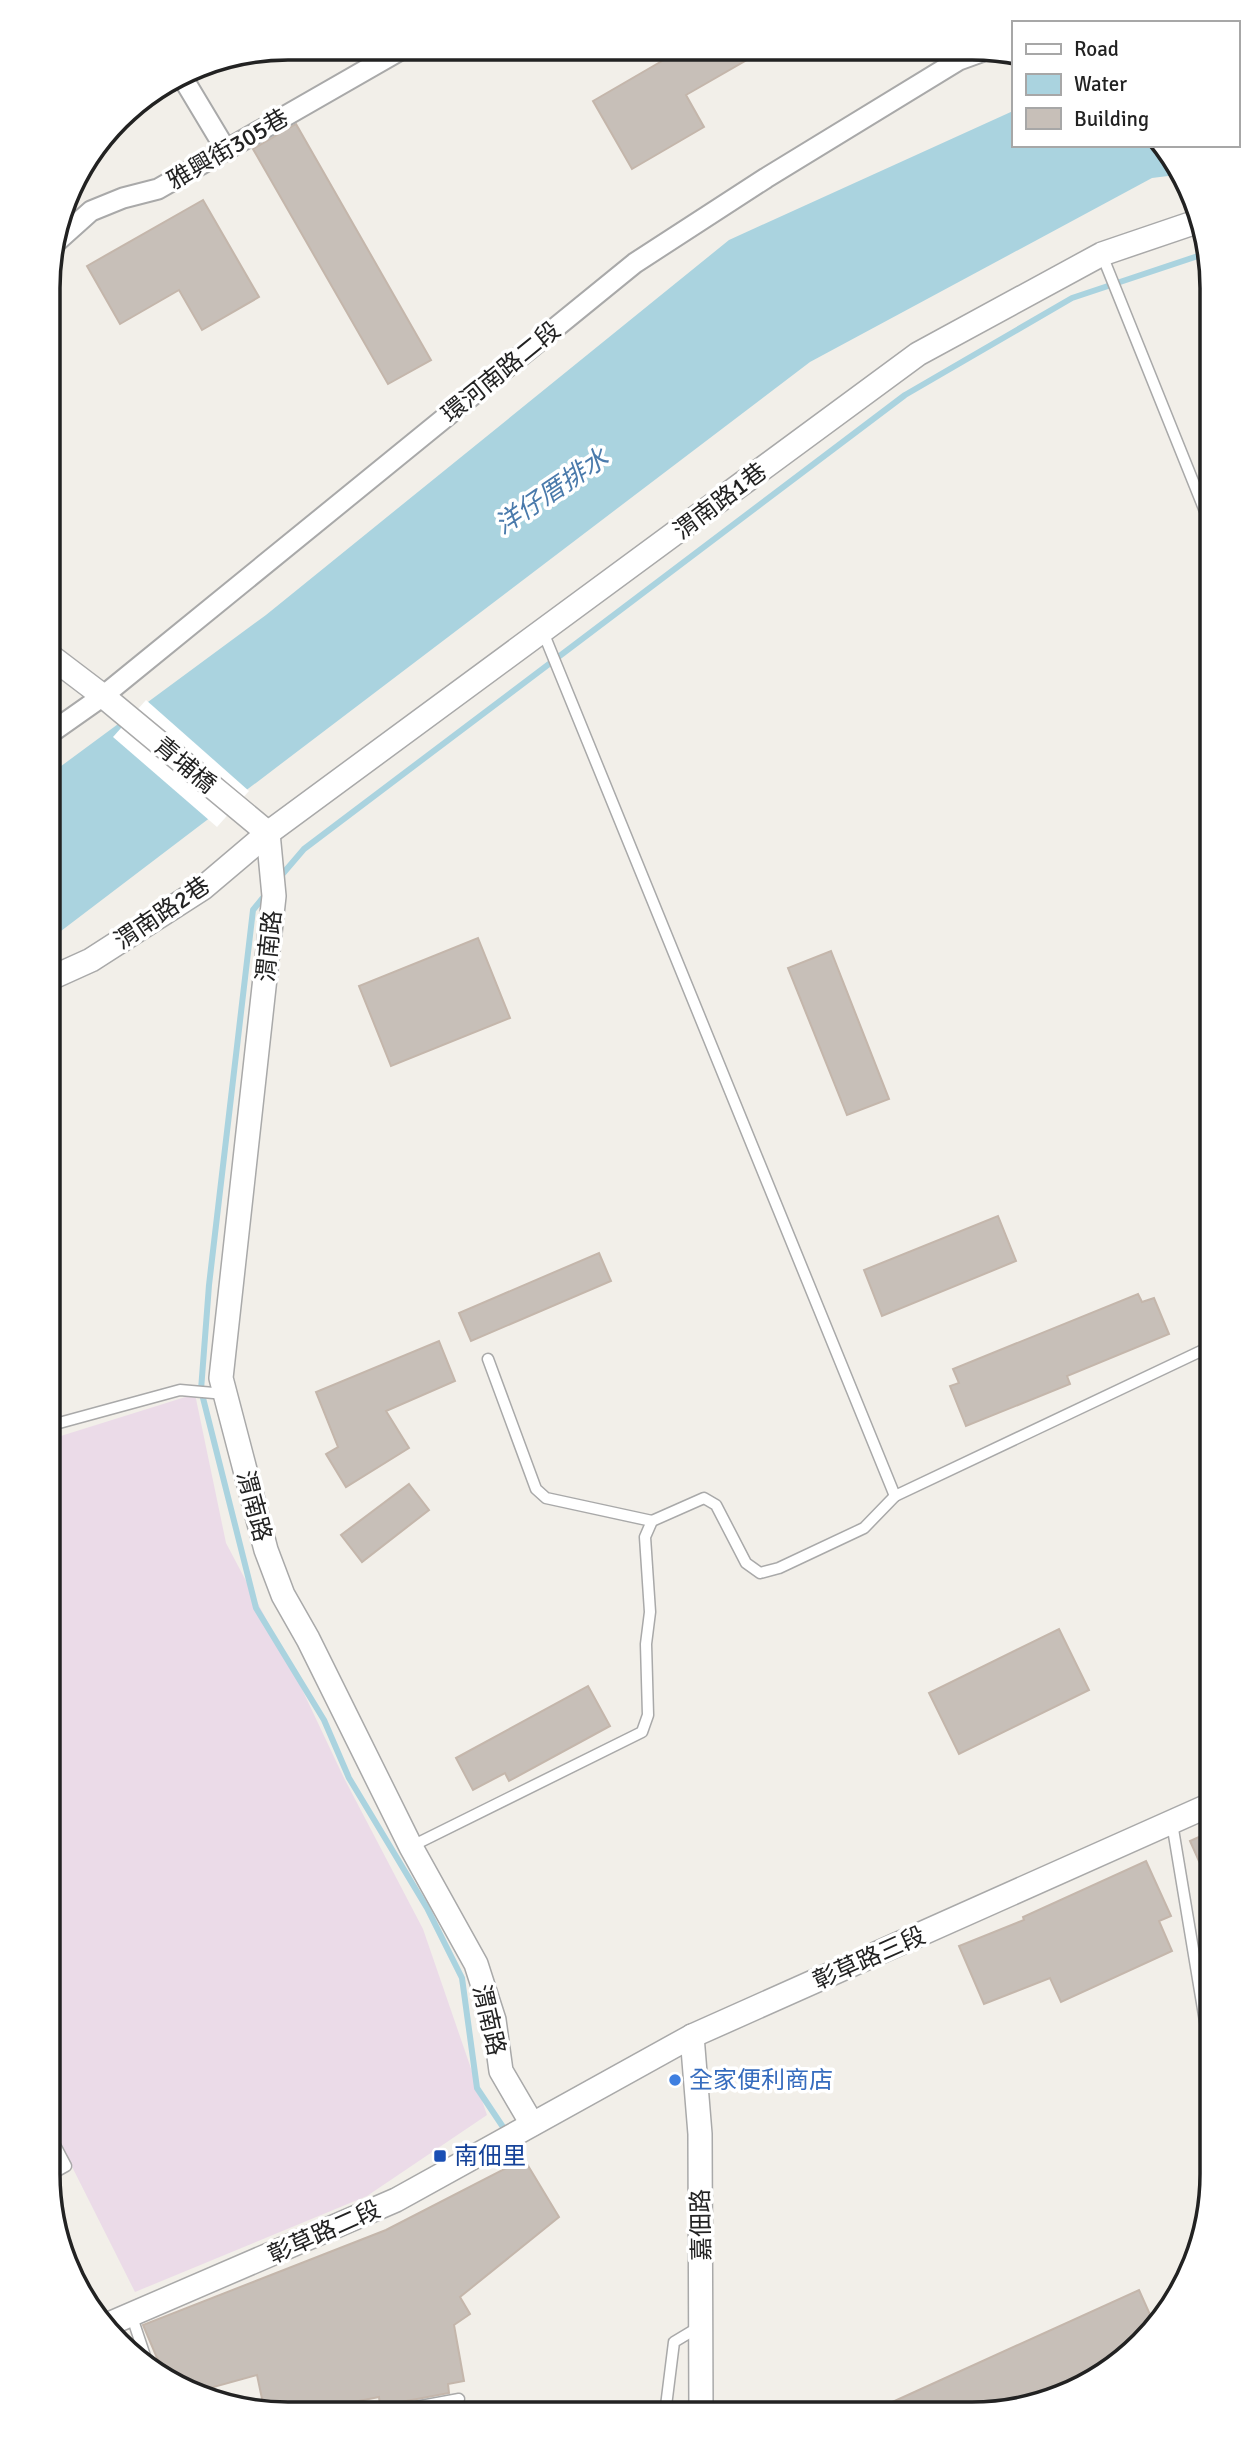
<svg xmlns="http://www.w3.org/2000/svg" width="1260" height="2462" font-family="Signika,'Noto Sans TC',sans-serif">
<rect width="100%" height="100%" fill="#f2efe9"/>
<path fill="#ebdbe8" d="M195,1394L226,1543L291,1666L344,1778L423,1929L487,2115L367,2196L135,2292L47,2117L48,1440Z"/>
<path fill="#aad3df" d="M1013,111V145H1156L1176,175L1152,178L810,362L61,931L49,935V775L266,615L729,240Z"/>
<path fill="#fff" d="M146,700L249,791L217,827L113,737Z"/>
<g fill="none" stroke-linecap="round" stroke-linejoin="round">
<g stroke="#aad3df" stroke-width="6">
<path d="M280,877L304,849L905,395L1072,298L1207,253"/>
<path d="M266,894L253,910L209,1285L201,1390L256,1608L324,1720L349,1778L427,1908L462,1978L477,2088L503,2127"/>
</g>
</g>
<g fill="#c7bfb8" stroke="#c4b6ab" stroke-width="2">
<path d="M681,50H764L686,95L704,127L632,169L593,101Z"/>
<path d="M296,124L431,360L388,384L253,149Z"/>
<path d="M203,200L259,297L202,330L179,290L120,324L87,266Z"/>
<path d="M478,938L510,1018L391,1066L359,986Z"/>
<path d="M831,951L889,1099L847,1115L788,968Z"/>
<path d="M998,1216L1016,1261L882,1316L864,1270Z"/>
<path d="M599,1253L611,1281L471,1341L459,1313Z"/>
<path d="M1138,1294L1142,1302L1154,1298L1169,1334L1067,1376L1070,1384L966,1426L950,1386L959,1383L953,1369Z"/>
<path d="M439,1341L455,1381L386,1411L409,1448L346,1487L326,1454L338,1447L316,1392Z"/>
<path d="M409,1484L429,1510L362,1562L341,1535Z"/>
<path d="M1059,1629L1089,1690L959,1754L929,1693Z"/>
<path d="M588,1686L610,1726L509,1781L505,1773L473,1790L456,1758Z"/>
<path d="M1212,1831V1890L1190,1841Z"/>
<path d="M1146,1861L1171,1916L1159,1921L1172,1951L1061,2002L1050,1978L984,2004L959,1946L1024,1920L1023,1917Z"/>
<path d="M524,2159L559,2217L460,2297L470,2314L454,2325L464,2381L448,2384L449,2393L380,2406L379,2397L298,2413H265L257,2375L192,2393L182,2390L166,2379L143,2325L386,2230Z"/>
<path d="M1139,2290L1156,2328L1106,2374L1049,2402L972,2415L866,2414Z"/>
</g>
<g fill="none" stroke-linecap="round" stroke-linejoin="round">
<g stroke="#a9a9a9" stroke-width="13">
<g id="service">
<path d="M1102,255L1213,531"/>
<path d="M543,632L895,1496"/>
<path d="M488,1359L536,1489L546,1498L652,1521"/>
<path d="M48,1426L180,1390L225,1394"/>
<path d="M1172,1823L1212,2063"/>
<path d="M412,1846L642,1732L648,1715L646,1644L650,1612L645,1537L652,1521L704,1498L716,1505L746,1563L760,1573L779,1568L864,1528L895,1496L1201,1351L1212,1349"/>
<path d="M47,2130L66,2166L48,2176"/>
<path d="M131,2314L149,2368"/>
<path d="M383,2413L459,2399"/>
<path d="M665,2414L674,2342L699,2327"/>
</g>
</g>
<g stroke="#a9a9a9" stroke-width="23">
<g id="minor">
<path d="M181,75L226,150"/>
<path d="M53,245L91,211L123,198L158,189L404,48"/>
<path d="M49,734L103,696L635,263L766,178L959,60L981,52"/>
</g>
</g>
<g stroke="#a9a9a9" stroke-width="26">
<g id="tertiary">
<path d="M49,655L103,696L268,833"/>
<path d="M268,833L274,896L221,1378L266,1550L283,1595L308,1639L411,1847L476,1964L494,2020L501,2071L532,2124"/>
<path d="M49,979L91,960L203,888L268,833L918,354L1102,254L1202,220"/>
<path d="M692,2036L700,2134L701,2414"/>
<path d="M109,2324L396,2200L692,2036L1212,1804"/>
</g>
</g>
<use href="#service" stroke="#fff" stroke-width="10"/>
<use href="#minor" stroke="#fff" stroke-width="19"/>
<use href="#tertiary" stroke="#fff" stroke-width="23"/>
</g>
<circle fill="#3f7fe0" stroke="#fff" stroke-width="2.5" cx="675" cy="2080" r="7"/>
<rect fill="#1a4fb4" stroke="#fff" stroke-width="2.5" x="433" y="2149" width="14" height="14" rx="3.5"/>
<g text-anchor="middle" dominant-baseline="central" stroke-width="7" stroke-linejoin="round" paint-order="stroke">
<g font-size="24" fill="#222" stroke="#fff">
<text transform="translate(228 149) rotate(-30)">雅興街305巷</text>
<text transform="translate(501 372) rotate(-39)">環河南路二段</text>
<text transform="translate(720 501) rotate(-37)">渭南路1巷</text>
<text transform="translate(185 765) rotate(40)">青埔橋</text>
<text transform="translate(162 913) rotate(-34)">渭南路2巷</text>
<text transform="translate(269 946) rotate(-84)">渭南路</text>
<text transform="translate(254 1506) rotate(75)">渭南路</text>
<text transform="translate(869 1958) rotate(-24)">彰草路三段</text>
<text transform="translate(489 2020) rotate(77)">渭南路</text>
<text transform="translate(701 2225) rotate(-91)">嘉佃路</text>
<text transform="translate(324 2232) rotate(-24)">彰草路二段</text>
</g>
<g font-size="24" fill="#366cbe" stroke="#fff" text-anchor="start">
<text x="689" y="2080">全家便利商店</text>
</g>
<g font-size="24" fill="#164399" stroke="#fff" text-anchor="start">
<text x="454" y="2156">南佃里</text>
</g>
<g font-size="26" font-style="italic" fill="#4a7aab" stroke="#fff">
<text transform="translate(552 492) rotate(-34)">洋仔厝排水</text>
</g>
</g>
<path d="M0 0H1260V2462H0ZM288 60H972A228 228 0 0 1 1200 288V2174A228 228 0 0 1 972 2402H288A228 228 0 0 1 60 2174V288A228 228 0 0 1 288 60Z" fill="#fff" fill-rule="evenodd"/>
<path fill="none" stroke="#222" stroke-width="3.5" d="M288 60H972A228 228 0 0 1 1200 288V2174A228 228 0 0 1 972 2402H288A228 228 0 0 1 60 2174V288A228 228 0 0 1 288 60Z"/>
<rect x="1012" y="21" width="228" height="126" fill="#ffffff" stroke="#a7a7a7" stroke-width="2"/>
<rect x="1026" y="44" width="35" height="10" fill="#ffffff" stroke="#a7a7a7" stroke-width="2"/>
<text x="1074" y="56" font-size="21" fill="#222222">Road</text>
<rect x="1026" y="74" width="35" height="21" fill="#aad3df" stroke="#a7a7a7" stroke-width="2"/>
<text x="1074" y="91" font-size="21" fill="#222222">Water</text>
<rect x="1026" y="108" width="35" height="21" fill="#c7bfb8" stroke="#a7a7a7" stroke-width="2"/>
<text x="1074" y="126" font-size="21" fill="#222222">Building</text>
</svg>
